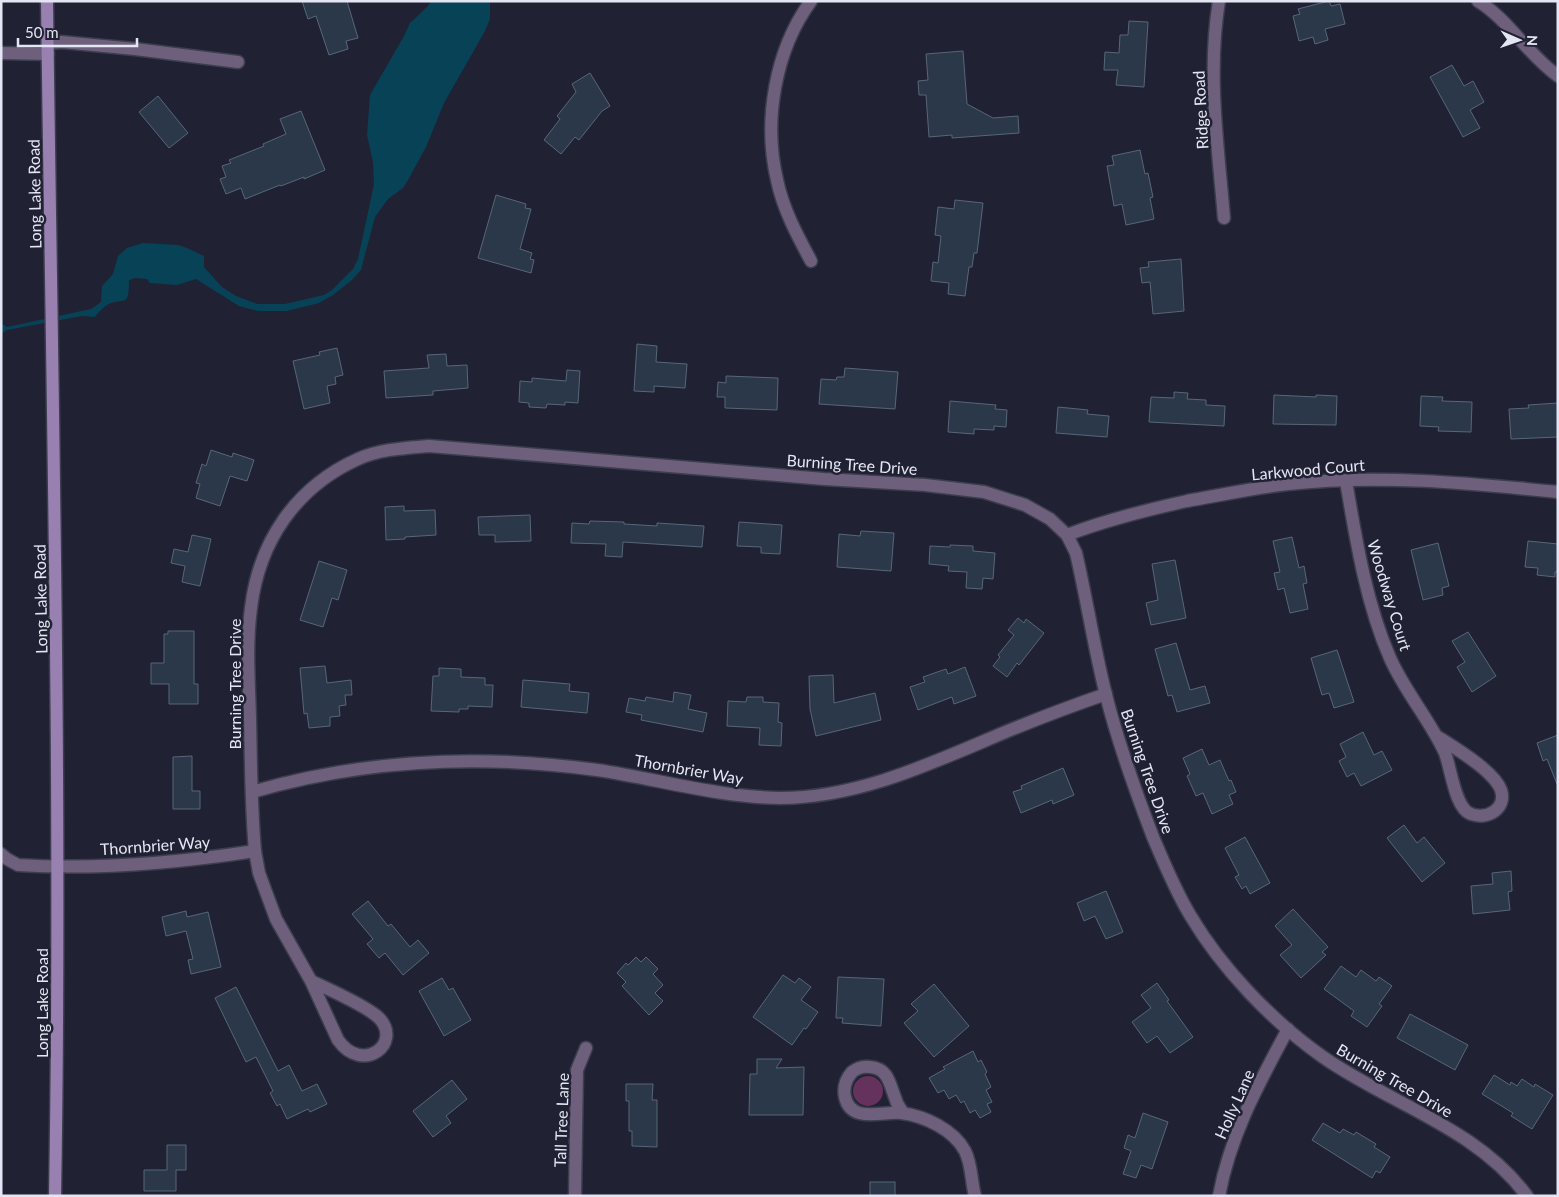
<svg xmlns="http://www.w3.org/2000/svg" width="1559" height="1197" font-family="Lato,sans-serif">
<rect width="100%" height="100%" fill="#202234"/>
<circle fill="#64325d" cx="868" cy="1091" r="15"/>
<path fill="#074257" d="M431,1H490V19L485,31L444,103L426,147L408,180L403,188L388,199L375,217L361,270L352,280L333,295L319,303L287,311H258L239,306L196,279L177,285L150,283L147,279L135,278L129,280C129,310 124,296 107,305C102,308 98,313 95,317L82,316L7,330L1,334V323L7,327L91,309L101,302L102,286L113,274L118,256L127,248L143,243L178,245L187,248L204,256V267L222,287L236,296L257,304H285L324,295L332,290L353,269L358,259L374,184L373,162L367,135L370,95L404,36L410,23L428,6Z"/>
<g fill="#2b3849" stroke="#576679">
<path d="M302,1H347L358,38L346,41L348,49L329,55L316,16L308,19Z"/>
<path d="M1329,1L1331,6L1340,4L1345,24L1325,29L1328,40L1315,44L1313,37L1299,41L1293,16L1300,14L1298,9Z"/>
<path d="M1129,21L1148,22L1144,87L1116,85L1118,70H1104L1105,52L1119,53L1120,35H1128Z"/>
<path d="M963,51L967,104L993,118L1018,116L1019,133L952,138V135L929,137L926,95H919L918,81L928,80L926,54Z"/>
<path d="M1452,65L1464,86L1473,81L1484,102L1470,110L1480,128L1463,137L1430,77Z"/>
<path d="M590,73L610,106L602,111L579,140L575,137L561,154L544,140L560,119L557,116L576,92L572,84Z"/>
<path d="M158,96L188,133L169,148L139,112Z"/>
<path d="M301,111L325,170L304,179V177L281,186L280,185L245,199L241,188L226,194L220,179L226,177L222,166L231,163L229,160L264,146L263,144L286,134L280,119Z"/>
<path d="M1140,150L1145,174L1148,173L1153,197L1150,198L1154,219L1126,225L1122,204L1114,206L1107,166L1114,165L1112,156Z"/>
<path d="M496,195L526,204L525,208L531,209L520,249L532,253L530,259L534,260L531,273L478,258Z"/>
<path d="M955,200L983,203L977,253H974L972,267H969L965,296L948,294L949,283L931,281L933,262L938,263L941,236L935,235L938,207L954,209Z"/>
<path d="M1181,259L1184,311L1153,314L1150,282L1142,283L1140,268L1149,267L1148,262Z"/>
<path d="M637,344L657,346L656,362L687,364L685,388L654,386V392L634,391Z"/>
<path d="M337,348L343,375L335,377L336,384L327,386L330,403L304,409L293,361L320,355L319,352Z"/>
<path d="M446,354L447,366L467,365L468,388L433,391V395L386,398L384,371L429,368L427,355Z"/>
<path d="M845,368L898,372L895,409L819,404L821,379L836,380L837,377H844Z"/>
<path d="M567,370L580,371L578,403L565,402V405L547,404L546,408L529,407V403L519,402L520,381L532,382V378L566,381Z"/>
<path d="M726,376L778,378L777,410L725,408V397H717L718,382L726,383Z"/>
<path d="M1174,392L1188,393L1187,399L1206,400V405L1225,406L1224,426L1149,422L1151,397L1174,398Z"/>
<path d="M1274,395L1316,397V395L1337,396L1336,425L1273,424Z"/>
<path d="M1421,396L1443,397L1442,401L1472,402L1471,432L1438,431L1439,427L1420,426Z"/>
<path d="M950,401L996,405L995,409L1007,410L1006,427L994,426V430L974,429V434L948,432Z"/>
<path d="M1558,403V437L1511,439L1509,409L1529,408L1528,405Z"/>
<path d="M1058,407L1088,410L1087,414L1109,416L1107,437L1056,433Z"/>
<path d="M211,450L232,457L233,453L254,460L247,481L230,476L220,506L196,498L200,484L196,483L202,464L206,466Z"/>
<path d="M404,506V511L435,510L436,535L405,537V539L386,540L385,507Z"/>
<path d="M530,515L531,541L495,542V535H479L478,517Z"/>
<path d="M590,521L624,522V524L657,526V523L704,526L702,547L623,542L622,557L605,556L606,544L571,543L572,523L589,524Z"/>
<path d="M739,522L782,525L780,554L761,553V547L737,546Z"/>
<path d="M861,531L894,533L891,571L837,567L839,534L860,536Z"/>
<path d="M192,535L211,539L200,586L182,582L185,566L171,563L174,549L188,552Z"/>
<path d="M1292,537L1299,568L1304,566L1307,583L1303,584L1308,609L1290,613L1284,588L1278,590L1274,573L1280,572L1273,541Z"/>
<path d="M1528,541L1558,544V572H1555V577L1537,575L1538,568L1525,567Z"/>
<path d="M1438,543L1449,586L1442,588L1443,595L1423,600L1411,550Z"/>
<path d="M950,545L973,546V551L995,553L993,579L983,578L982,589L966,588L967,572L948,571L949,566L929,564L930,546L950,547Z"/>
<path d="M1175,560L1186,618L1151,625L1146,603L1158,600L1152,564Z"/>
<path d="M319,561L347,570L338,600L332,598L323,627L300,620Z"/>
<path d="M1018,618L1024,623L1026,619L1044,633L1019,665L1017,663L1007,677L993,666L1000,657L998,655L1014,635L1008,630Z"/>
<path d="M168,631H194V684H198V704H169V684H151V663H164V634H168Z"/>
<path d="M1468,632L1496,676L1472,692L1457,667L1465,662L1452,641Z"/>
<path d="M1176,643L1190,690L1205,686L1210,703L1177,712L1172,695L1168,696L1155,649Z"/>
<path d="M1337,650L1354,702L1334,708L1329,693L1322,695L1311,658Z"/>
<path d="M325,666L327,683L351,680L352,695H345L346,705L339,706L340,716L330,717V726L309,728L307,713L304,714L300,668Z"/>
<path d="M965,667L976,696L954,704L952,697L918,710L910,687L925,682L923,677L946,669L948,674Z"/>
<path d="M439,668L461,669V677L485,678V685H493L492,707L468,706V709H459V712L431,711L433,676H439Z"/>
<path d="M833,675L834,703L875,693L881,720L816,736L810,709L809,676Z"/>
<path d="M523,680L570,684L569,691L589,693L587,713L521,707Z"/>
<path d="M674,692L691,695L688,709L707,713L703,732L641,720L642,715L626,712L629,698L645,701L646,697L673,702Z"/>
<path d="M747,697H763V702L779,703L778,722L782,723L781,746L759,745L760,728L727,726L728,701L746,702Z"/>
<path d="M1363,732L1374,755L1382,751L1392,770L1361,786L1354,773L1347,777L1339,761L1346,757L1340,744Z"/>
<path d="M1558,735V784H1557L1547,759L1543,761L1537,743Z"/>
<path d="M1202,749L1209,765L1220,760L1229,781L1231,780L1236,792L1229,795L1233,804L1212,814L1203,793L1196,796L1187,776L1190,774L1183,758Z"/>
<path d="M192,756V791H200V809H173V757Z"/>
<path d="M1063,768L1074,795L1053,804L1052,800L1021,813L1013,792L1022,789L1021,786Z"/>
<path d="M1404,825L1417,843L1424,837L1445,863L1422,882L1387,838Z"/>
<path d="M1245,837L1270,883L1250,894L1246,886L1242,889L1235,877L1239,875L1225,848Z"/>
<path d="M1511,871L1512,891L1508,892L1510,910L1473,914L1471,886L1493,884L1492,873Z"/>
<path d="M1106,891L1123,932L1106,939L1095,916L1084,921L1077,903Z"/>
<path d="M368,901L388,926L391,924L410,947L418,940L429,953L403,975L385,953L379,958L367,944L373,939L352,914Z"/>
<path d="M1293,909L1328,947L1322,952L1326,955L1301,978L1280,955L1292,945L1275,926Z"/>
<path d="M186,911L187,917L208,912L221,967L191,974L188,960L193,959L186,931L166,936L162,917Z"/>
<path d="M636,957L641,962L646,957L658,969L653,974L663,985L655,993L663,1001L649,1015L622,986L626,982L617,973L626,963L628,965Z"/>
<path d="M1341,966L1356,977L1361,970L1376,981L1379,977L1392,986L1379,1004L1382,1006L1367,1027L1351,1016L1354,1011L1324,989Z"/>
<path d="M783,975L795,983L799,978L811,987L801,1000L818,1012L806,1029L804,1028L792,1045L753,1017Z"/>
<path d="M838,977L884,979L881,1026L842,1023L843,1018H836Z"/>
<path d="M442,978L449,990L453,988L471,1020L444,1036L419,991Z"/>
<path d="M1157,983L1169,1000L1167,1001L1193,1037L1170,1053L1157,1036L1147,1043L1132,1022L1151,1008L1141,995Z"/>
<path d="M934,984L969,1026L934,1057L904,1023L918,1011L911,1004Z"/>
<path d="M236,987L278,1071L289,1065L302,1091L317,1084L327,1104L310,1112L308,1109L287,1119L280,1104L277,1106L270,1093L273,1091L256,1057L246,1062L215,998Z"/>
<path d="M1410,1014L1468,1045L1455,1070L1397,1038Z"/>
<path d="M973,1051L978,1062L981,1060L987,1072L985,1074L991,1087L986,1090L992,1102L987,1104L991,1112L980,1118L975,1110L970,1113L964,1101L961,1103L956,1095L949,1099L944,1090L938,1093L929,1078L945,1069L943,1067Z"/>
<path d="M757,1059H782L776,1068L804,1067L803,1115H749L750,1074H757Z"/>
<path d="M1494,1075L1510,1085L1511,1082L1517,1086L1522,1079L1534,1087L1535,1084L1553,1095L1532,1129L1511,1116L1513,1113L1482,1094Z"/>
<path d="M452,1080L467,1099L446,1116L451,1123L433,1137L413,1111Z"/>
<path d="M626,1084H653L652,1100H657V1147L632,1146V1131H629V1101H626Z"/>
<path d="M1143,1113L1168,1122L1152,1169L1141,1165L1136,1178L1123,1174L1131,1151L1124,1148L1128,1135L1135,1138Z"/>
<path d="M1323,1123L1340,1133L1343,1129L1354,1135L1356,1132L1376,1144L1374,1147L1390,1157L1380,1173L1376,1171L1372,1178L1312,1140Z"/>
<path d="M167,1145H186V1170H176V1191H144V1170H167Z"/>
<rect x="870" y="1182" width="25" height="14"/>
</g>
<g fill="none" stroke-linecap="round" stroke-linejoin="round">
<g stroke="#3c3d4f" stroke-width="15">
<g id="street">
<path d="M1219,1C1207,73 1218,146 1224,218"/>
<path d="M1478,1C1508,19 1528,55 1558,76"/>
<path d="M48,43L62,42L135,49L238,62"/>
<path d="M1,53L48,54"/>
<path d="M811,261C797,235 783,209 777,180C763,121 775,50 811,1"/>
<path d="M1346,481C1356,540 1366,603 1390,658C1405,692 1430,720 1445,753C1451,768 1455,809 1471,814C1487,820 1507,809 1501,790C1494,771 1455,748 1438,737"/>
<path d="M1067,535C1106,520 1146,510 1187,501C1221,495 1254,488 1288,484C1378,474 1469,483 1558,492"/>
<path d="M252,792C365,759 481,754 597,770C658,779 718,797 780,798C858,798 932,763 1003,733C1037,719 1071,706 1106,694"/>
<path d="M1,854L7,859L18,865C96,870 177,863 255,851"/>
<path d="M311,981C328,989 367,1006 379,1018C403,1043 363,1075 338,1040L311,981L276,919L259,873L255,851C251,807 251,762 250,718C249,682 246,645 251,608C259,541 296,487 358,459C380,449 406,448 429,446L824,479L925,485L984,492L1025,505L1050,519L1067,535L1076,553C1087,600 1094,648 1106,695C1118,743 1135,790 1153,837C1164,863 1175,890 1190,915C1222,969 1272,1021 1323,1057C1390,1104 1477,1128 1527,1196"/>
<path d="M903,1113C901,1109 897,1105 896,1100C890,1086 889,1068 870,1067C864,1066 857,1068 852,1072C846,1079 843,1088 845,1097C851,1124 883,1111 901,1113C925,1116 954,1130 965,1151C972,1165 971,1181 975,1196"/>
<path d="M575,1196L577,1070L586,1048"/>
<path d="M1219,1196C1230,1135 1259,1083 1288,1029"/>
</g>
</g>
<g stroke="#3c3d4f" stroke-width="15">
<path id="secondary" d="M47,1C52,399 62,797 55,1196"/>
</g>
<use href="#street" stroke="#6e5f7d" stroke-width="12"/>
<use href="#secondary" stroke="#9881b0" stroke-width="12"/>
</g>
<g text-anchor="middle" dominant-baseline="central" stroke-width="5" stroke-linejoin="round" paint-order="stroke">
<g font-size="16" fill="#e5e6f3" stroke="#202234">
<text transform="translate(1200 110) rotate(-93)">Ridge Road</text>
<text transform="translate(34 194) rotate(-91)">Long Lake Road</text>
<text transform="translate(852 464) rotate(4)">Burning Tree Drive</text>
<text transform="translate(1308 469) rotate(-5)">Larkwood Court</text>
<text transform="translate(1390 595) rotate(73)">Woodway Court</text>
<text transform="translate(40 599) rotate(-91)">Long Lake Road</text>
<text transform="translate(234 684) rotate(-90)">Burning Tree Drive</text>
<text transform="translate(689 769) rotate(10)">Thornbrier Way</text>
<text transform="translate(1148 771) rotate(71)">Burning Tree Drive</text>
<text transform="translate(155 845) rotate(-4)">Thornbrier Way</text>
<text transform="translate(41 1003) rotate(-90)">Long Lake Road</text>
<text transform="translate(1395 1080) rotate(30)">Burning Tree Drive</text>
<text transform="translate(1234 1104) rotate(-66)">Holly Lane</text>
<text transform="translate(561 1120) rotate(-88)">Tall Tree Lane</text>
</g>
</g>
<rect width="1559" height="1197" fill="none" stroke="#e5e6f3" stroke-width="5"/>
<g transform="translate(1519 40) rotate(92)" stroke="#202234" stroke-width="4" paint-order="stroke">
<path d="M0-4L9 19L0 12L-9 19Z" fill="#e5e6f3"/>
<text y="-8" font-size="14" font-weight="bold" text-anchor="middle" fill="#e5e6f3">N</text>
</g>
<path d="M18 38v8h119v-8" fill="none" stroke="#e5e6f3" stroke-width="2.5"/>
<text x="25" y="38" font-size="15" fill="#e5e6f3" stroke="#202234" stroke-width="4" paint-order="stroke">50 m</text>
</svg>
